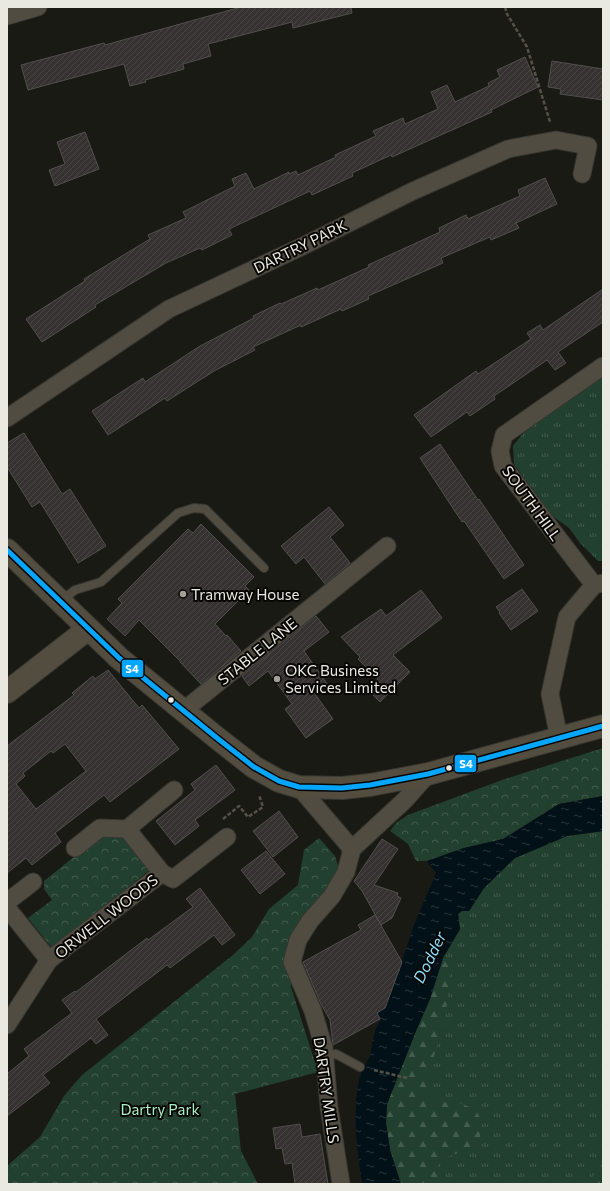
<svg xmlns="http://www.w3.org/2000/svg" width="610" height="1191" font-family="Commissioner,sans-serif">
<defs>
<pattern id="grass-tufts" width="24" height="20" patternUnits="userSpaceOnUse"><rect width="24" height="20" fill="#22402f"/><path d="M3 7l-1-3M5 7V3M7 7l1-3M15 17l-1-3M17 17v-4M19 17l1-3" fill="none" stroke="#425c4d"/></pattern>
<pattern id="forest-firs" width="22" height="20" patternUnits="userSpaceOnUse"><rect width="22" height="20" fill="#22402f"/><path d="M5 1l3.5 6h-7zM16 11l3.5 6h-7z" fill="#425c4d"/></pattern>
<pattern id="park-crowns" width="20" height="18" patternUnits="userSpaceOnUse"><rect width="20" height="18" fill="#22402f"/><path d="M2 6a3 3 0 1 1 6 0M12 15a3 3 0 1 1 6 0" fill="none" stroke="#425c4d"/></pattern>
<pattern id="water-ripples" width="26" height="14" patternUnits="userSpaceOnUse"><rect width="26" height="14" fill="#021118"/><path d="M2 4q2-2 4 0t4 0M15 11q2-2 4 0t4 0" fill="none" stroke="#273439"/></pattern>
<pattern id="building-hatch" width="6" height="6" patternUnits="userSpaceOnUse"><rect width="6" height="6" fill="#353231"/><path d="M-1 1l2-2M0 6l6-6M5 7l2-2" fill="none" stroke="#484645"/></pattern>
</defs>
<rect width="100%" height="100%" fill="#1a1a14"/>
<g fill="url(#grass-tufts)">
<path d="M603,376V561H598L580,543L569,528L551,515L514,464L513,446L524,432Z"/>
<path d="M603,831V1184H401L443,958L460,929L458,914L462,911H469L484,888L515,858L567,836Z"/>
</g>
<g fill="url(#forest-firs)">
<path d="M443,958L450,969L446,1012L430,1071L429,1082L430,1100L440,1103L453,1101L465,1105L476,1110L482,1122L480,1137L476,1144L459,1153L449,1156L437,1166L439,1184H401L390,1150L386,1123L387,1104L416,1031L430,999Z"/>
<path d="M603,1164V1184H587Z"/>
</g>
<g fill="url(#park-crowns)">
<path d="M603,748V796L559,804L503,839L464,848L427,861H416L408,844L390,831L396,823L408,815L502,780Z"/>
<path d="M119,833L151,869L52,948L28,918L52,900L44,889V881L101,835Z"/>
<path d="M319,838L335,856L339,869L294,940L291,987L318,1072L235,1094L241,1151L258,1184H7V1166L40,1137L64,1096L82,1075L233,955L252,937L269,909L298,885L304,850Z"/>
</g>
<path fill="url(#water-ripples)" d="M603,796V831L567,836L515,858L484,888L469,911H462L458,914L460,929L443,958L430,999L416,1031L387,1104L386,1123L390,1150L401,1184H362C357,1149 352,1115 359,1080C361,1071 367,1063 370,1055C373,1043 373,1030 381,1020L377,1013L386,1008L382,1001L390,996L414,925L436,873L427,861L464,848L503,839L559,804Z"/>
<g fill="url(#building-hatch)" stroke="#514f4d" fill-rule="evenodd">
<path d="M241,7H351L352,13L293,28L292,22L208,44L211,56L183,64L184,69L145,80L146,82L130,86L124,64L28,90L21,65L104,43L105,45Z"/>
<path d="M525,57L538,87L491,110L492,112L392,157L391,155L352,173L353,176L312,195L310,191L229,229L232,235L202,250L200,248L166,263L95,305L96,307L42,342L26,319L85,281L84,279L150,239L148,235L186,218L183,212L235,186L232,179L246,173L254,189L289,172V174L296,171L298,175L336,157L335,155L376,136L373,131L403,118L405,124L438,109L431,92L447,85L455,102L489,86L488,83L500,77L497,70Z"/>
<path d="M552,61L603,69V100L560,94L561,89L548,87Z"/>
<path d="M85,132L99,169L55,186L49,170L65,164L57,142Z"/>
<path d="M545,178L557,204L516,223L519,228L491,240L490,237L441,258L443,263L368,296L369,299L342,311L341,309L301,327V325L253,347L255,350L214,371L167,401L165,398L108,435L92,411L143,378L145,382L200,346L254,318L253,316L280,303L281,304L317,288L318,290L369,267L368,265L440,232L439,228L466,215L468,219L520,196L518,190Z"/>
<path d="M603,289V322L558,352L566,363L555,370L547,360L494,396L495,399L470,416L467,412L431,437L414,415L476,371L478,374L531,339L527,333L540,325L543,330Z"/>
<path d="M24,433L62,494L70,489L106,546L78,563L40,502L32,507L7,467V443Z"/>
<path d="M440,444L478,500L479,499L524,565L504,579L464,521L462,522L420,458Z"/>
<path d="M329,507L344,525L330,537L350,563L325,584L304,557L296,564L281,546Z"/>
<path d="M201,524L254,577L245,586L249,590L215,624L226,636L227,635L241,651L201,684L180,662V661L139,620L125,636L107,619L122,603L118,599L188,529L193,533Z"/>
<path d="M522,589L538,611L511,630L499,613L500,612L496,607Z"/>
<path d="M421,590L442,618L393,655L410,672L380,702L367,689L378,679L358,659L360,657L341,637L381,609L386,616Z"/>
<path d="M316,616L329,632L304,651L328,685L315,694L333,719L306,738L285,709L292,704L268,671L249,686L242,676Z"/>
<path d="M108,670L139,708L142,705L179,749L110,802L104,795L55,833L61,842L32,865L26,858L7,873V746L74,695L72,693L93,676L95,679ZM65,744L86,771L36,809L16,784L25,776L23,773L51,751L53,753Z"/>
<path d="M216,765L235,790L195,820L199,826L175,845L156,821L195,790L191,784Z"/>
<path d="M279,811L298,837L273,857L253,831Z"/>
<path d="M382,839L398,849L374,885L398,893L397,896L401,898L392,918L381,925L362,891L354,881Z"/>
<path d="M266,851L285,874L260,894L241,870Z"/>
<path d="M200,888L235,935L222,945L214,935L170,968L167,965L96,1019L108,1035L96,1044L91,1038L43,1075L50,1083L7,1116V1074L29,1056L24,1049L72,1013L62,1000L75,991L76,992L147,938L148,940L193,907L186,899Z"/>
<path d="M375,915L402,962L385,1008L377,1013L380,1019L333,1045L330,1020L321,1004L303,962L361,930L358,925Z"/>
<path d="M300,1124L302,1137L320,1134L328,1184H295L292,1163L285,1164L282,1148L276,1149L273,1128Z"/>
</g>
<g fill="none" stroke-linecap="round" stroke-linejoin="round">
<g stroke="#363632" stroke-width="10">
<g id="lane">
<path d="M61,601L75,590L101,582L178,513L194,508L205,509L264,568"/>
<path d="M325,1055L336,1054L360,1067"/>
</g>
</g>
<g stroke="#363632" stroke-width="19">
<g id="street">
<path d="M7,16L38,7"/>
<path d="M7,418L169,309L305,245L413,191L508,149L556,140L588,146L582,174"/>
<path d="M594,585L503,466L500,451L504,435L603,366"/>
<path d="M183,711L387,546"/>
<path d="M559,738L550,694L567,617L594,585L603,583"/>
<path d="M299,787L352,849"/>
<path d="M174,790L127,829L162,873L173,879L227,837"/>
<path d="M75,848L100,828L127,829"/>
<path d="M7,902L33,882"/>
<path d="M7,908L49,960"/>
<path d="M7,1025L49,960L162,873"/>
<path d="M341,1184L329,1107L324,1048L313,1011L292,962L298,940L310,921L332,896L346,872L352,849L405,800L428,774"/>
</g>
</g>
<g stroke="#363632" stroke-width="24">
<g id="secondary">
<path d="M7,550L119,658L217,738L254,767L279,781L299,787L342,788L370,785L428,774L603,726"/>
<path d="M7,692L88,629"/>
</g>
</g>
<g stroke="#545149" stroke-width="2.5" stroke-dasharray="4 2" stroke-linecap="butt">
<path d="M505,7L507,14L527,47L550,122"/>
<path d="M223,819L239,806L248,817L263,807L259,795"/>
<path d="M374,1070L407,1078"/>
</g>
<use href="#lane" stroke="#514c41" stroke-width="8"/>
<use href="#street" stroke="#514c41" stroke-width="17"/>
<use href="#secondary" stroke="#534d3f" stroke-width="22"/>
<g stroke="#070603" stroke-width="8">
<path id="bus-1" d="M7,550L119,658L217,738L254,767L279,781L299,787L342,788L370,785L428,774L603,726"/>
</g>
<use href="#bus-1" stroke="#00a6ff" stroke-width="5"/>
</g>
<g fill="#a1a099" stroke="#070603" stroke-width="1.5">
<circle cx="183" cy="594" r="4"/>
<circle cx="277" cy="679" r="4"/>
</g>
<g fill="#e9e8e1" stroke="#070603" stroke-width="1.5">
<circle cx="171" cy="700" r="3.5"/>
<circle cx="449" cy="768" r="3.5"/>
</g>
<g text-anchor="middle" dominant-baseline="central" stroke-width="4" stroke-linejoin="round" paint-order="stroke">
<g font-size="15" fill="#e9e8e1" stroke="#070603">
<text transform="translate(300 246) rotate(-26)">DARTRY PARK</text>
<text transform="translate(532 503) rotate(54)">SOUTH HILL</text>
<text transform="translate(257 651) rotate(-39)">STABLE LANE</text>
<text transform="translate(106 916) rotate(-38)">ORWELL WOODS</text>
<text transform="translate(327 1090) rotate(82)">DARTRY MILLS</text>
</g>
<g font-size="15" fill="#e9e8e1" stroke="#070603" text-anchor="start">
<text x="191" y="594">Tramway House</text>
<text x="285" y="670">OKC Business<tspan x="285" dy="17">Services Limited</tspan></text>
</g>
<g font-size="15" fill="#a9eec7" stroke="#070603">
<text x="160" y="1109">Dartry Park</text>
</g>
<g font-size="16" font-style="italic" fill="#8bdcf7" stroke="#070603">
<text transform="translate(429 957) rotate(-64)">Dodder</text>
</g>
</g>
<g stroke="#070603" stroke-width="1.5">
<rect x="121" y="659" width="23" height="19" rx="4" fill="#00a6ff"/>
<rect x="454" y="754" width="23" height="19" rx="4" fill="#00a6ff"/>
</g>
<g font-size="11" text-anchor="middle" font-weight="bold" fill="#fff">
<text x="132" y="673">S4</text>
<text x="466" y="768">S4</text>
</g>
<rect width="610" height="1191" fill="none" stroke="#e9e8e1" stroke-width="16"/>
</svg>
